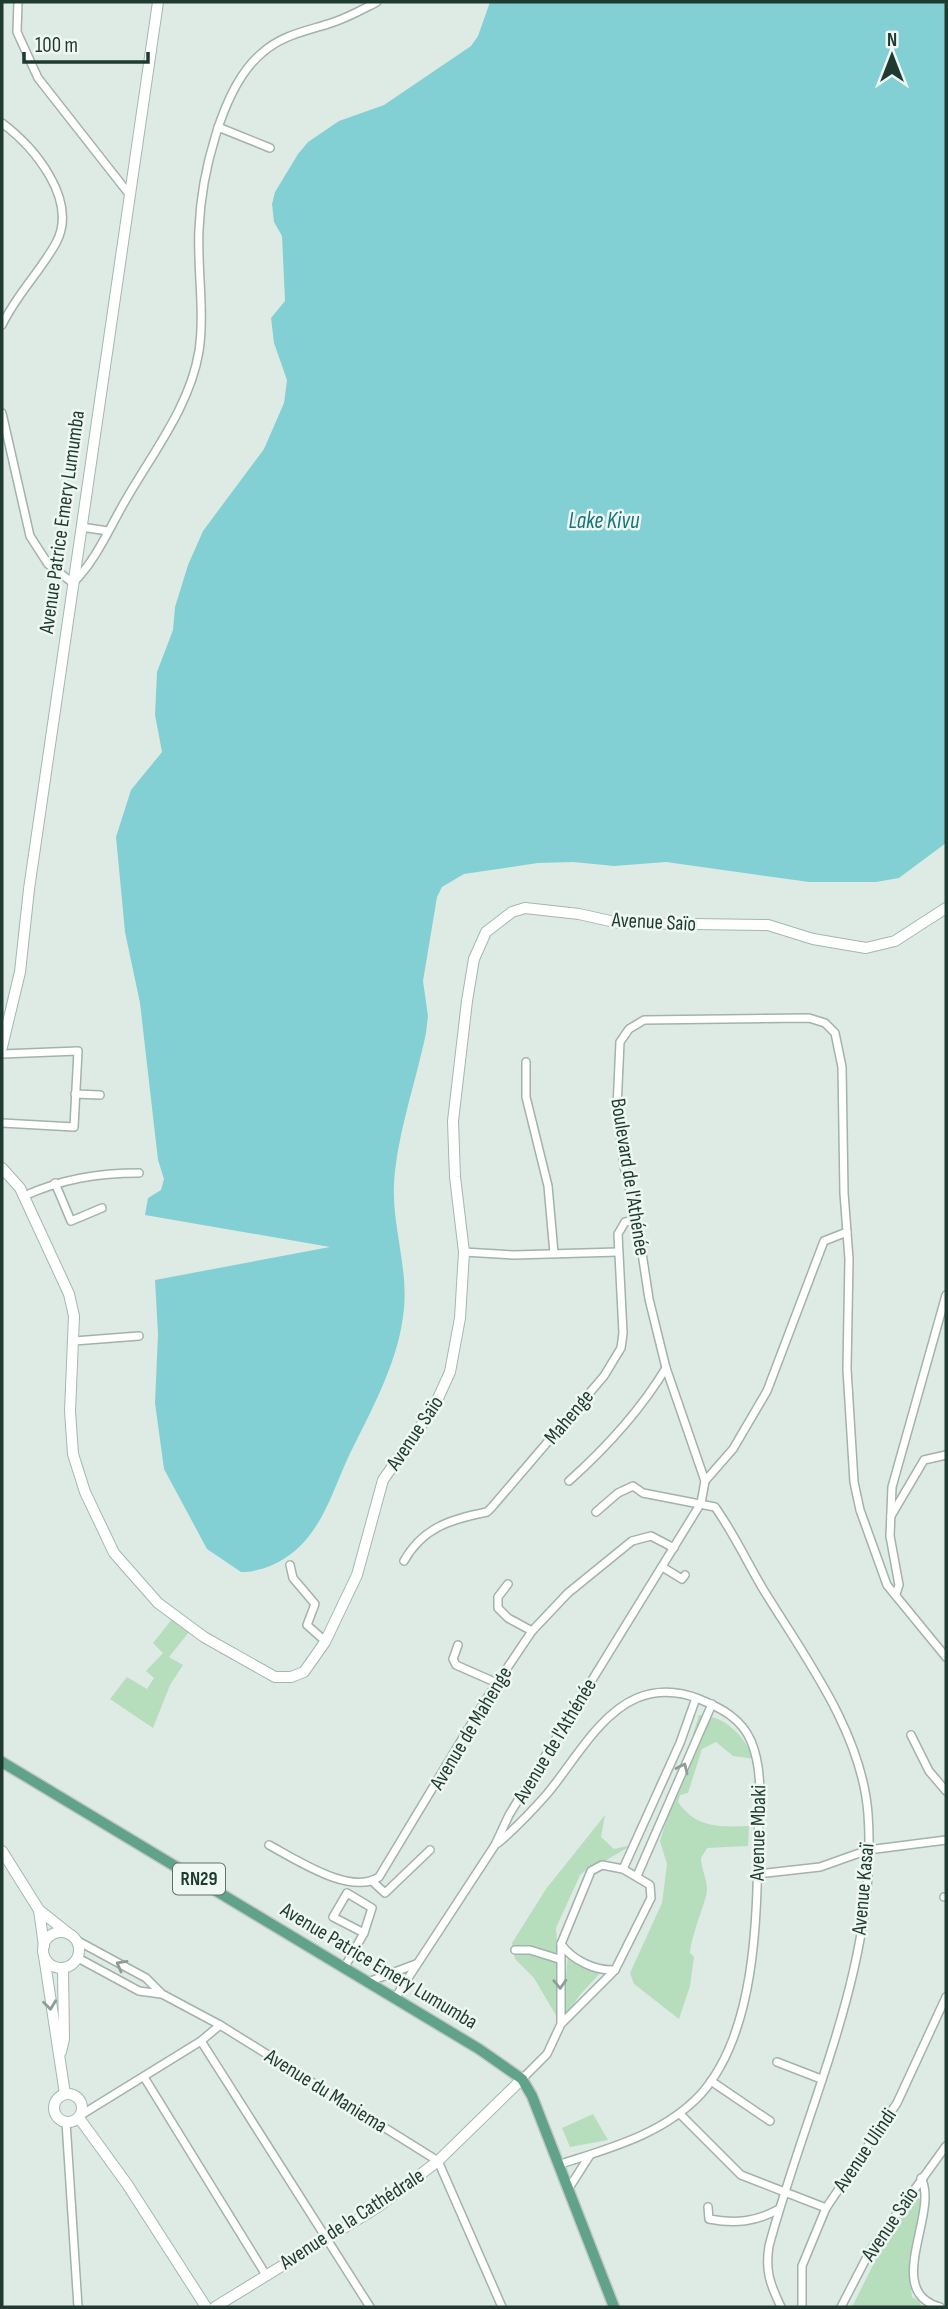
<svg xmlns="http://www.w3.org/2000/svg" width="948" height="2309" font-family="'Sofia Sans Condensed',sans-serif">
<rect width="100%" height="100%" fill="#deebe4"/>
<g fill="#b6debc">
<path d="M173,1618L189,1632L169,1657L183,1665L170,1685L153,1728L110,1699L127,1677L147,1689L154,1678L146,1671L163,1653L153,1643Z"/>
<path d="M699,1715C727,1716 743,1736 755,1759L733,1756L716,1742L702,1749L688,1793L680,1795L678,1802C696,1828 719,1827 749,1826L748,1846L707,1848L701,1858C701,1870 710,1884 706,1896C702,1911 691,1938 690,1953L694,1957L690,1986L679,2019L634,1984L630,1973L662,1903L667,1864L660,1841Z"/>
<path d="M605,1815L601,1837L614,1849L632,1845L605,1861L592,1865L580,1875L556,1928L562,2017L568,1955L602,1971L579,1996L561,2024L534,1978L515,1959L512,1943L546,1889Z"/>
<path d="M593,2114L608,2140L570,2147L562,2128Z"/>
<path d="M915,2196L923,2201L909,2259L912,2297L919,2301L922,2307H852L884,2243Z"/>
</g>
<path fill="#83d0d4" d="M490,2H946V843L899,878L876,882H809L666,862L614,866L573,862L538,863L464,874L442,887L437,897L423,981L428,1016L426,1033C416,1082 397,1134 394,1184C392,1229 410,1271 403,1317C396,1368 369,1414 347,1460C336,1484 328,1510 312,1532C296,1555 269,1572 241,1572L207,1549L164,1469L155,1403L158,1334L155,1280L330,1247L145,1215L148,1198L161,1190L164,1179L158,1160L140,1003L125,932L116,837L131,790L162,752L155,715L157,672L173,630L175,607L188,565L203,531L264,449L284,403L287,380L274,343L271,318L285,301L282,236L274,222L272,204L275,192L298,154L308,142L339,121L384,105L471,46L478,36Z"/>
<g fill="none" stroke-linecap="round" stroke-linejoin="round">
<g stroke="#a1b3ab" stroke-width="10">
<g id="street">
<path d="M18,2L17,32L38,78L129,194"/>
<path d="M2,123C34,147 79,200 56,243C40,272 16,295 2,325"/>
<path d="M218,127L270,148"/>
<path d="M2,413L30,536L48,564L73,583C96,560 108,531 124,503C151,455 190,407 199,351C205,311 197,270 199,229C201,178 221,87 262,53C283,34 308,31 334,22C349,17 363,9 377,2"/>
<path d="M81,527L108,531"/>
<path d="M2,1054L78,1051L74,1127L2,1123"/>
<path d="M526,1062V1097L548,1186L554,1253"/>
<path d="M75,1094L100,1095"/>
<path d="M55,1183L71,1221L102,1208"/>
<path d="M24,1196C62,1179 98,1173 139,1173"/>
<path d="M464,1252L514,1255L618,1252"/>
<path d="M74,1341L139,1336"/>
<path d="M569,1481C607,1447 640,1411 666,1368"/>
<path d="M705,1481L733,1449L767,1391L824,1241L847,1232"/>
<path d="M596,1512L618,1493L633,1486L643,1493L715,1507C733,1532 747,1562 763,1589C804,1656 862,1732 868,1814C879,1964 807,2104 769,2246C765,2271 770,2284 781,2307"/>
<path d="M891,1516L924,1460L946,1455"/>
<path d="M404,1561C423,1527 452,1519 487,1512L492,1507L604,1376L621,1348L623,1333L618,1234L625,1222L637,1220"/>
<path d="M290,1565L293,1578L315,1604L307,1625L325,1641"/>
<path d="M664,1568L682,1579L685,1575"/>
<path d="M508,1584L498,1597V1608L508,1618L532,1631"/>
<path d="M896,1594L899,1585L890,1536L892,1487L946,1295"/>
<path d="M458,1645L453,1659L456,1665L497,1683"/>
<path d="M911,1735L929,1771L946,1791"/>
<path d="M498,1843C516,1828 532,1811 547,1794C573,1763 599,1714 637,1698C657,1690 679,1691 699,1699C721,1708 741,1718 751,1741C764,1772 759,1807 758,1840C757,1918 756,2032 701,2094C664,2134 610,2148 561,2164"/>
<path d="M269,1845C297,1860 351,1896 379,1877L485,1701L532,1631L568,1593L632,1541L651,1536L674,1548"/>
<path d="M623,1869L680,1743L696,1698"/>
<path d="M758,1874L820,1867L868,1850L946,1840"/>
<path d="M637,1876L712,1704"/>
<path d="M372,1881L385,1893L430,1850"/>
<path d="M347,1893L372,1908L364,1933L333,1917Z"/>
<path d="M944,1897H946"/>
<path d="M76,1940L146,1978L162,1994L220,2025L438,2161L502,2307"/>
<path d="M561,1944C572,1960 595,1971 615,1970"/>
<path d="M515,1950H530L559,1959"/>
<path d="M78,1958L139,1991L161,1994"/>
<path d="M344,1968L364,1933"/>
<path d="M368,1982L416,1964"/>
<path d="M395,1998L495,1845L509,1815L701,1503L705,1481L666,1368L649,1299L637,1220L624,1166L617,1108L620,1042L629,1029L644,1020L809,1018L825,1023L835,1033L842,1067L844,1193L849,1259L847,1369L854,1482L860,1510L887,1585L946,1657"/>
<path d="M201,2041L370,2307"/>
<path d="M777,2062L821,2079"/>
<path d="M144,2077L266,2275"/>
<path d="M522,2079L547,2054L561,2024L615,1970L651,1898L650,1885L623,1869L602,1865L591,1871L561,1944V2024"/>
<path d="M711,2081L770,2121"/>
<path d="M680,2114L741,2175L826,2208"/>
<path d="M81,2115L201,2041L220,2025"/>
<path d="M66,2122L78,2307"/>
<path d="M921,2178C940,2212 882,2292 940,2307"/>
<path d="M569,2188L590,2155"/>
<path d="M708,2207L709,2219C735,2224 756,2222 779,2209"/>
<path d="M802,2307V2266L826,2208L897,2103L946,1997"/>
<path d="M841,2307L870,2251L946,2146"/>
</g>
</g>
<g stroke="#9fbaae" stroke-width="12">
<g id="secondary">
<path d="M2,1047L20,972L29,889L158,2"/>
<path d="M2,1168L20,1188L69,1294L74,1316L70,1411L73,1454L85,1492L114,1553L158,1603L204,1637L275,1677H291L304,1672L325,1642L357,1575L383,1480L434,1407L450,1372L460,1318L464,1252L455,1177L453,1121L467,1001L474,959L486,932L512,912L525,908L579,914L619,923L768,925L813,939L866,948L895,941L946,908"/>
<path d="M2,1851L39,1910L68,1933"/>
<path d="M39,1910L44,1946"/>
<circle cx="61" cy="1950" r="18"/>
<path d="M44,1956L65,2094"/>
<path d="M61,2052L64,2039L63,1968"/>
<circle cx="68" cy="2108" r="14"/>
<path d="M79,2118L127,2184L206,2307"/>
<path d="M215,2307L378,2207L438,2161L522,2079"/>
</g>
</g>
<g stroke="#c0c8c5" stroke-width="13">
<path id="primary" d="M2,1762L479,2049L522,2079L532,2096L614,2307"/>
</g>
<use href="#street" stroke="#fff" stroke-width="7"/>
<use href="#secondary" stroke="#fff" stroke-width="10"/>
<use href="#primary" stroke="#60a38a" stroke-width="10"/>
</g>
<defs><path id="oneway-chevron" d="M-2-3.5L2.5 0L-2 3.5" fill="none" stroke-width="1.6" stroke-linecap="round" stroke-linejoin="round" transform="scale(1.75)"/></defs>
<g stroke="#8f9d98">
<use href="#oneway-chevron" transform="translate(683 1768) rotate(-65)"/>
<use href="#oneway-chevron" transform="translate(121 1965) rotate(-151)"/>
<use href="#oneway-chevron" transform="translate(560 1984) rotate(88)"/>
<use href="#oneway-chevron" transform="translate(50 2005) rotate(83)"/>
</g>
<g text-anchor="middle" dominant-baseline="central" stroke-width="5" stroke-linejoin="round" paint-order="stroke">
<rect fill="#eff7f2" stroke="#5d736b" stroke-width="2" x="173" y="1863.5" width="52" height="31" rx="5"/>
<g font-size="19" font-weight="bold" fill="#1f3b31">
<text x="199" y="1879">RN29</text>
</g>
<g font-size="21" fill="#1f3b31" stroke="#eff7f2">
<text transform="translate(62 522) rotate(-82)">Avenue Patrice Emery Lumumba</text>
<text transform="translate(654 922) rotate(3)">Avenue Saïo</text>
<text transform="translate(630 1177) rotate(81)">Boulevard de l'Athénée</text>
<text transform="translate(569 1417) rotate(-50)">Mahenge</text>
<text transform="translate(415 1433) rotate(-56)">Avenue Saïo</text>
<text transform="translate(471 1728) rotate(-59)">Avenue de Mahenge</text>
<text transform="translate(555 1741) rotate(-59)">Avenue de l'Athénée</text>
<text transform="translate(758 1833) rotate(-89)">Avenue Mbaki</text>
<text transform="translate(863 1889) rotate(-85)">Avenue Kasaï</text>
<text transform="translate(379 1966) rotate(31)">Avenue Patrice Emery Lumumba</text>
<text transform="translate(326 2091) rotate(32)">Avenue du Maniema</text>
<text transform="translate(865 2150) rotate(-56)">Avenue Ulindi</text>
<text transform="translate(352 2219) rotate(-33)">Avenue de la Cathédrale</text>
<text transform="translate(890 2224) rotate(-56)">Avenue Saïo</text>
</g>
<g font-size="23" font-style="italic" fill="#16747a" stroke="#eff7f2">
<text x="604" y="521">Lake Kivu</text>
</g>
</g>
<rect width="948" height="2309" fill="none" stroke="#1f3b31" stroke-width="7"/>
<g transform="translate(892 56)" stroke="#eff7f2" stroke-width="5" paint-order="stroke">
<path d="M0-5L12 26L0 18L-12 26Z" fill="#1f3b31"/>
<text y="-10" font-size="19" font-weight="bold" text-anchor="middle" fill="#1f3b31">N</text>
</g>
<path d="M24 52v10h124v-10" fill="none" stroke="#1f3b31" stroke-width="3.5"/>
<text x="35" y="52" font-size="21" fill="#1f3b31" stroke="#eff7f2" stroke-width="5" paint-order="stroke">100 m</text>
</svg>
